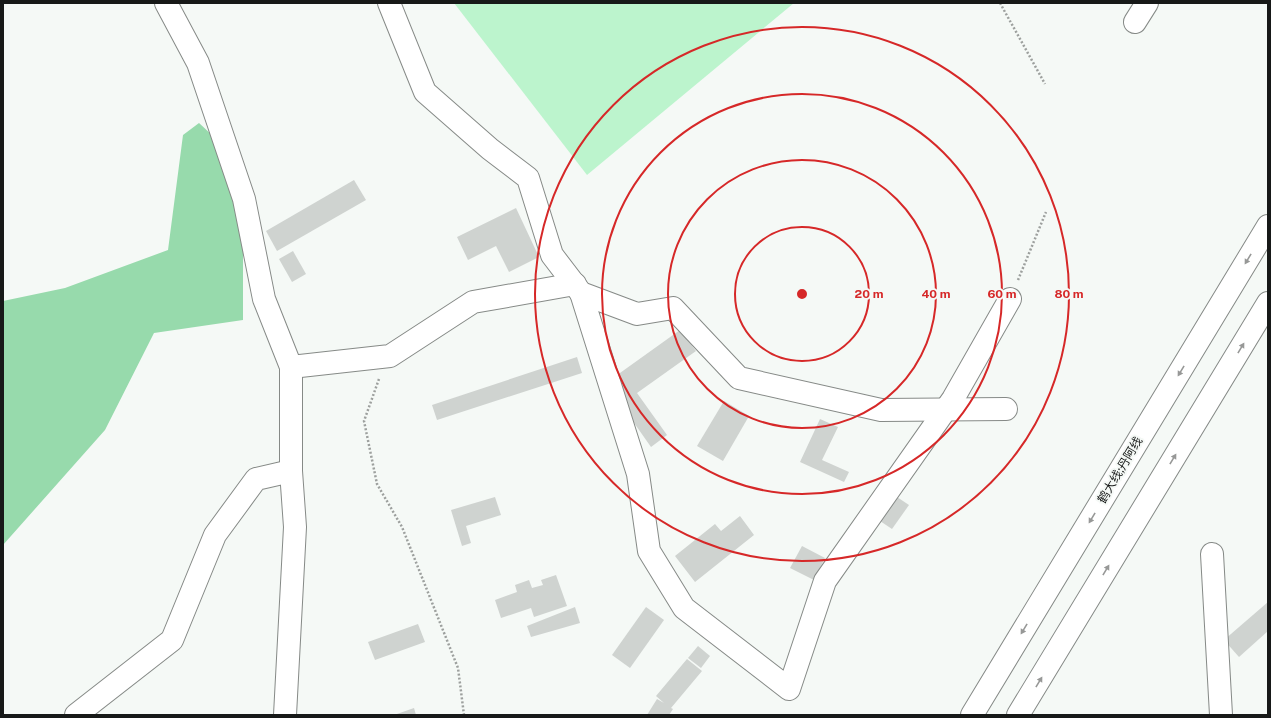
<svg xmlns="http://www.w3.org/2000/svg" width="1271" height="718" font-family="'Public Sans','Noto Sans SC',sans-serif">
<rect width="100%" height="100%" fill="#f5f9f6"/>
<path fill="#bcf4cd" d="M454,3H794L587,175Z"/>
<path fill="#97daac" d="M199,123L243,164V320L154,333L105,430L3,545V301L65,288L168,250L183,135Z"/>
<g fill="#cfd3d0">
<path d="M354,180L366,200L277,251L266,231Z"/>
<path d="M516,208L539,257L509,272L496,246L468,260L457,237Z"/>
<path d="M293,251L306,274L292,282L279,259Z"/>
<path d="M680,330L696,351L637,393L667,435L651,447L606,383Z"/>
<path d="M577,357L582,373L437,420L432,405Z"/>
<path d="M724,401L749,416L723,461L697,446Z"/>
<path d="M820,419L838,427L822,460L849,472L844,482L800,462Z"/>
<path d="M495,497L501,515L466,526L471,543L462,546L451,510Z"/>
<path d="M897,497L909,505L892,529L880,521Z"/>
<path d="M740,516L754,535L695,582L675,556L715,524L721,531Z"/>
<path d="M802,546L825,558L814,580L790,568Z"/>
<path d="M556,575L567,606L534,617L531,608L501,618L495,600L517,592L515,585L529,580L532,588L543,585L541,580Z"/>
<path d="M1268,602V631L1239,657L1224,640Z"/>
<path d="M575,607L580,623L531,637L527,626Z"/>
<path d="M646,607L664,620L630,668L612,655Z"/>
<path d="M418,624L425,642L375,660L368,642Z"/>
<path d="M698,646L710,656L701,668L688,658Z"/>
<path d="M687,659L702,671L671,708L673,709L669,715H647L657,699L664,703L656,696Z"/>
<path d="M414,708L416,715H394Z"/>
</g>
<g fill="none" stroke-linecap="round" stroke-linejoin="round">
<g stroke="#868a87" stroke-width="24">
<g id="minor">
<path d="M166,3L198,63L244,199L264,299L291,367V471L295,527L285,715"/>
<path d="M389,3L425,92L490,149L528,178L552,255L581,293L637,314L673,308L739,378L881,410L1006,409"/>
<path d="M1135,22L1147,3"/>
<path d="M581,293L638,474L649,551L684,608L789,689L825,581L953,399L1010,299"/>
<path d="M291,367L390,356L473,302L575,284"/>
<path d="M1212,554L1221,715"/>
<path d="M76,715L172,640L215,535L256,479L291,471"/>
</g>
</g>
<g stroke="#868a87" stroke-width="24">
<g id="highway">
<path d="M972,715L1268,226"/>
<path d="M1018,715L1268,303"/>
</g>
</g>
<g stroke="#9da09e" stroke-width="2.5" stroke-dasharray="2 2" stroke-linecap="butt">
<path d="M1000,3L1045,84"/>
<path d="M1018,280L1046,212"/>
<path d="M379,379L364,421L377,484L402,527L458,668L464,715"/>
</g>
<use href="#minor" stroke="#fff" stroke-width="22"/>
<use href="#highway" stroke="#fff" stroke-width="22"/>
</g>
<defs><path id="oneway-solid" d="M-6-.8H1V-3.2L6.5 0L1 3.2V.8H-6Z"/></defs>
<g fill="#979897">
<use href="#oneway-solid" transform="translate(1248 259) rotate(121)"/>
<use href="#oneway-solid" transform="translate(1241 348) rotate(-59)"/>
<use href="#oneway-solid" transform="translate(1181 371) rotate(121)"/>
<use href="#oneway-solid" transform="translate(1173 459) rotate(-59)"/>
<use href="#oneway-solid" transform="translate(1092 518) rotate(121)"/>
<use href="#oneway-solid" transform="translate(1106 570) rotate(-59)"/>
<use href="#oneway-solid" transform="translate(1024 629) rotate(121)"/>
<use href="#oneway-solid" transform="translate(1039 682) rotate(-59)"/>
</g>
<g fill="none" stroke="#d62828" stroke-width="2">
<circle cx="802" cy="294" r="67"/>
<circle cx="802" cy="294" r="134"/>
<circle cx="802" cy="294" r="200"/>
<circle cx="802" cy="294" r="267"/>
</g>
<g text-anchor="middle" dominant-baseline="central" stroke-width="4" stroke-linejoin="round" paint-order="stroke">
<g font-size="12" fill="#171918" stroke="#f5f9f6">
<text transform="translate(1120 470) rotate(-59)">鹤大线;丹阿线</text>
</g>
</g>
<circle cx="802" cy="294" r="6" fill="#d62828" stroke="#f5f9f6" stroke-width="2"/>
<g font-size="12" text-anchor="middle" font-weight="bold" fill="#d62828" stroke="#f5f9f6" stroke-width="4" stroke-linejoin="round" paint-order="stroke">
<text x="869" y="298">20 m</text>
<text x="936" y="298">40 m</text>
<text x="1002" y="298">60 m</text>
<text x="1069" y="298">80 m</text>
</g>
<rect width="1271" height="718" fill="none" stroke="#171918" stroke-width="8"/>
</svg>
